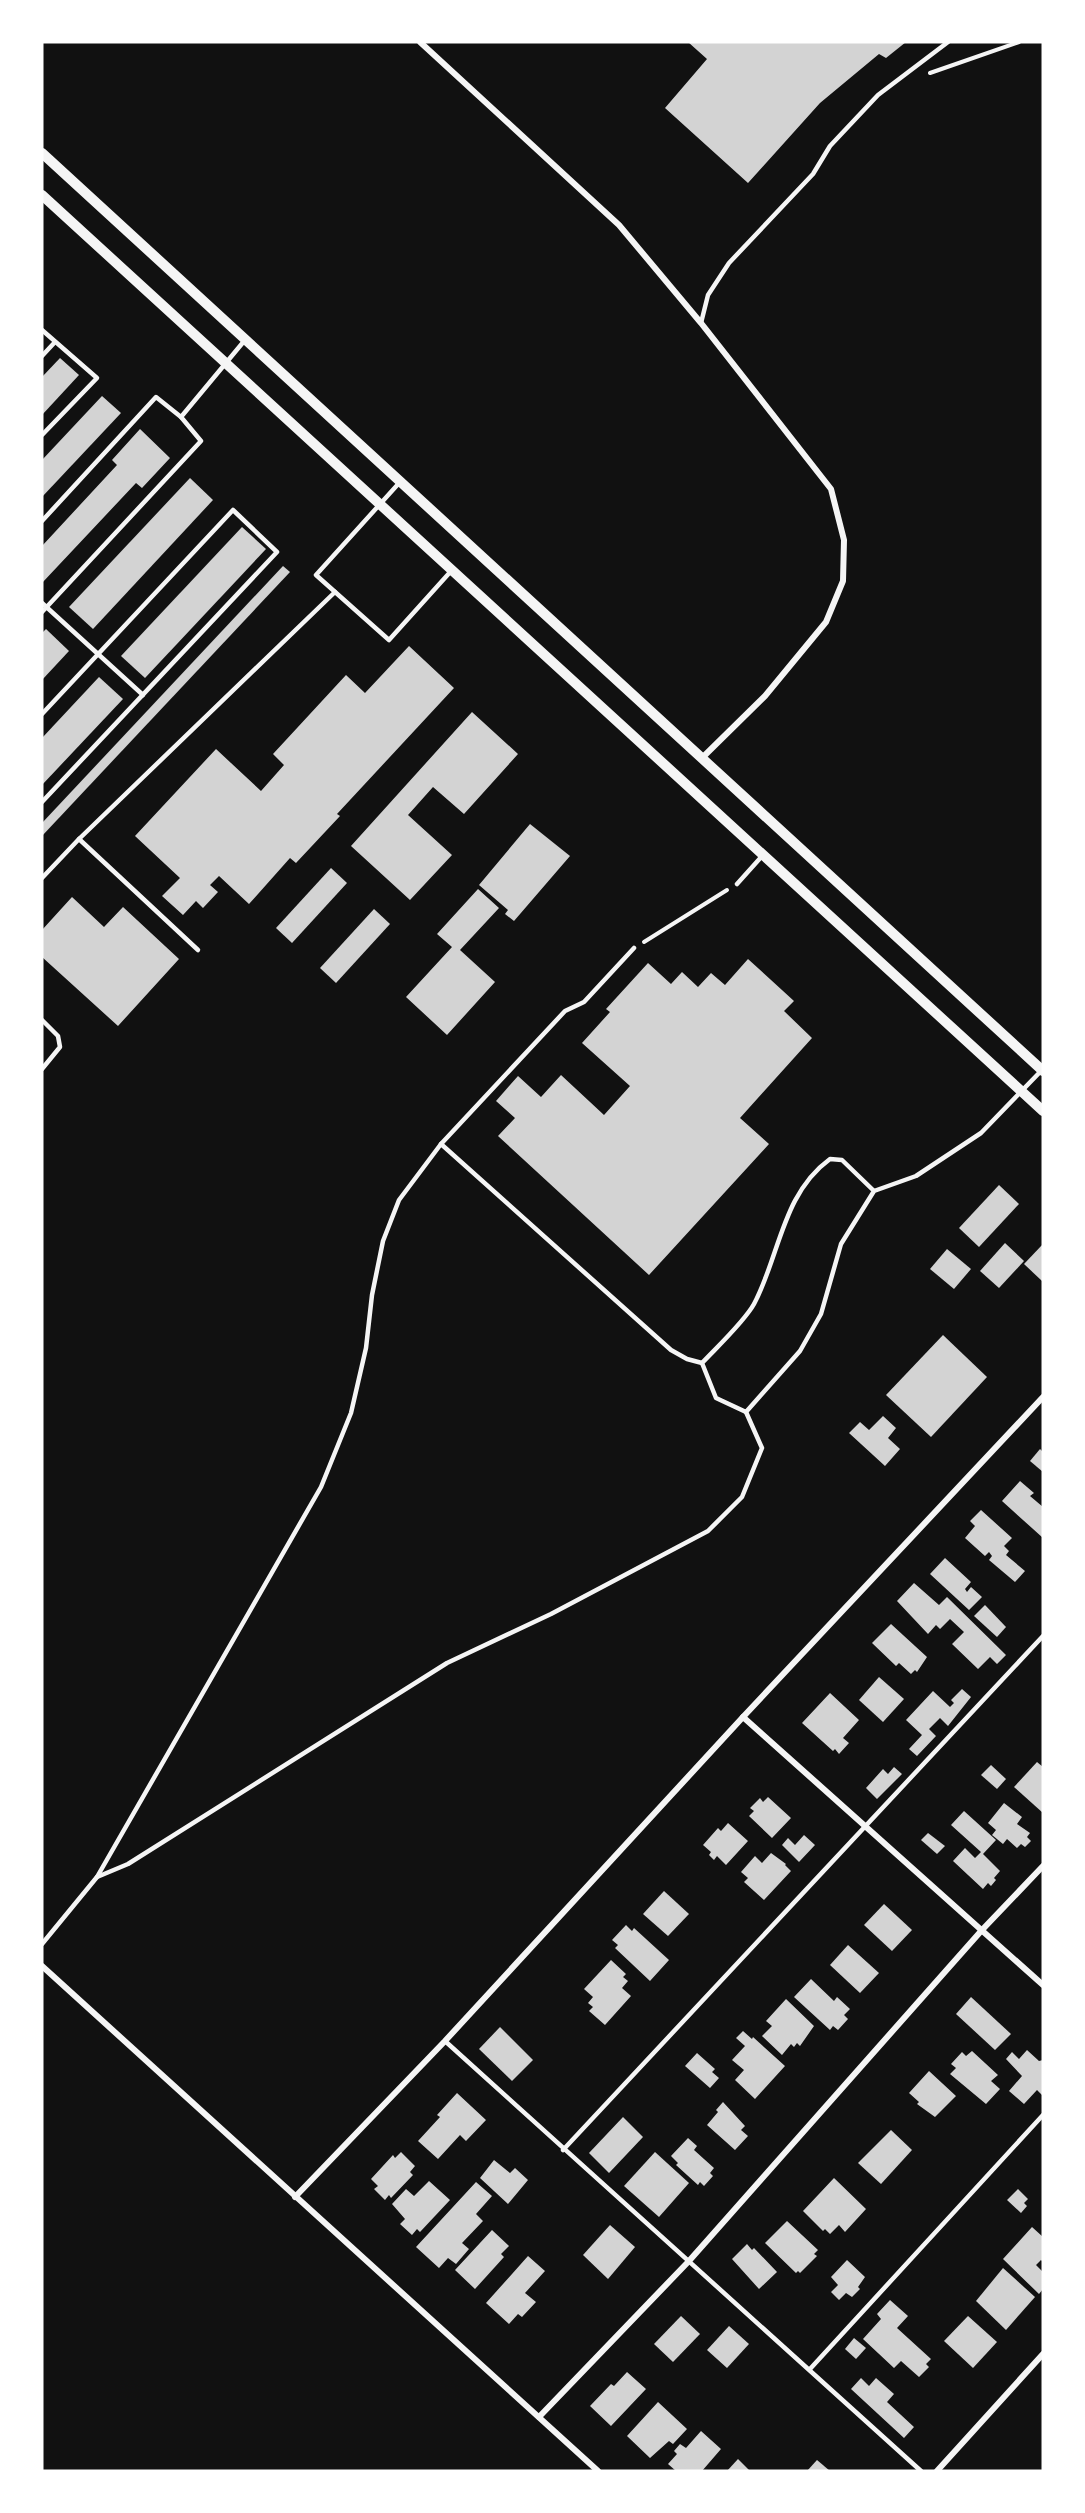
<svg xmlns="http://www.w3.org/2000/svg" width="1085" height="2513" font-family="Spectral,serif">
<rect width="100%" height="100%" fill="#111"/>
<g fill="#d3d3d3">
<path d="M688,42H906L886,58L879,54L820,103L748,183L665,108L707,59Z"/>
<path d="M60,358L79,375L42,415V377Z"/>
<path d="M102,396L121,413L42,497V460Z"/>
<path d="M140,429L170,458L142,488L136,483L42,583V546L117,465L112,460Z"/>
<path d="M190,478L213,500L93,629L69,607Z"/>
<path d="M242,527L266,549L145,678L121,656Z"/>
<path d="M283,566L290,572L42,836V823Z"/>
<path d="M46,629L69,651L42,680V633Z"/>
<path d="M409,646L454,688L337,814L340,816L296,863L290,858L249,904L219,876L210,885L218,892L203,908L196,901L183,915L162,896L180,878L135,836L216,749L261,791L284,765L273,754L346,675L365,693Z"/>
<path d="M99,677L123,699L42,785V738Z"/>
<path d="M472,712L518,754L464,814L433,787L408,815L452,855L410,900L351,846Z"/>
<path d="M530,824L570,856L514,921L505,914L508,910L479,885Z"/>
<path d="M331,868L347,883L292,943L276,928Z"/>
<path d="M478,889L499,908L460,950L495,982L447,1035L406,997L452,947L437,934Z"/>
<path d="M72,897L104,927L123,907L179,959L118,1026L42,957V930Z"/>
<path d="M374,909L390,924L336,983L320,968Z"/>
<path d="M748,959L794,1001L784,1011L812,1038L740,1118L769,1144L649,1275L498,1136L515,1118L496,1101L518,1076L541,1097L561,1075L604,1115L630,1086L582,1043L610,1012L606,1009L648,963L671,984L682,972L698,987L711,973L725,985Z"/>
<path d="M999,1185L1019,1204L979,1247L959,1228Z"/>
<path d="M1005,1243L1024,1261L999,1288L980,1271Z"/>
<path d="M1043,1244V1280L1042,1281L1024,1264Z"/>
<path d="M947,1249L971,1269L954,1289L930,1269Z"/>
<path d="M943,1335L987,1377L931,1437L886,1395Z"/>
<path d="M883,1416L896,1428L888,1438L900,1449L885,1466L849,1433L860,1422L869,1430Z"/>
<path d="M1040,1449L1043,1452V1472L1030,1461Z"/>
<path d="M1020,1481L1034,1493L1030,1496L1043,1507V1538L1002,1501Z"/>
<path d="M981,1510L1012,1538L1004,1546L1009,1551L1006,1555L1025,1571L1015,1582L989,1560L992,1556L989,1552L985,1556L965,1538L975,1526L970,1521Z"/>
<path d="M945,1558L971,1582L965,1589L967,1592L971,1587L982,1597L969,1610L930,1574Z"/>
<path d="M914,1583L939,1605L947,1597L1006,1655L997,1664L990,1657L978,1669L952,1644L964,1632L950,1619L940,1629L936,1625L928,1634L897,1601Z"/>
<path d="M985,1605L1006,1627L997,1637L974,1616Z"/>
<path d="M891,1624L927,1657L917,1672L915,1670L911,1674L899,1663L896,1666L872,1643Z"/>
<path d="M879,1677L904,1699L883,1722L859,1700Z"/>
<path d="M962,1689L971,1697L948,1726L940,1718L929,1729L936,1736L917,1756L909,1749L922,1735L906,1720L933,1691L950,1707L954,1703L951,1700Z"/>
<path d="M830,1693L859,1720L843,1738L849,1743L839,1754L835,1749L833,1751L802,1723Z"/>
<path d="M1037,1762L1043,1767V1813L1014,1787Z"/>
<path d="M991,1765L1006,1779L997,1789L981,1775Z"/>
<path d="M894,1767L902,1774L877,1799L866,1788L883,1769L888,1774Z"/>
<path d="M768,1797L791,1818L772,1838L749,1816L754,1811L750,1808L760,1798L763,1802Z"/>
<path d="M1004,1803L1022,1817L1017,1824L1030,1833L1027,1837L1031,1841L1025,1847L1021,1844L1017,1848L1007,1839L1003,1844L992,1835L996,1830L988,1823Z"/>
<path d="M964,1811L996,1840L983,1854L1000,1871L994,1878L996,1880L991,1886L988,1883L983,1889L953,1861L965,1848L975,1858L981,1852L951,1825Z"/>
<path d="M728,1823L748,1841L726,1865L717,1856L714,1860L709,1855L711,1852L703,1845L718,1828L721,1831Z"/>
<path d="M928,1833L945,1846L937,1854L921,1840Z"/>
<path d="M804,1835L815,1845L799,1862L782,1845L788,1838L795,1845Z"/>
<path d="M771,1853L786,1864L785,1865L791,1871L764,1900L744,1882L748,1878L741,1872L755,1856L762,1863Z"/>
<path d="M664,1891L689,1914L668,1936L643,1914Z"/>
<path d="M884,1904L912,1930L892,1951L864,1925Z"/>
<path d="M626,1925L632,1931L634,1928L669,1960L650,1981L615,1948L618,1945L612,1940Z"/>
<path d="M848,1945L879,1973L860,1993L830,1965Z"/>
<path d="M611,1960L626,1974L623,1977L628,1981L622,1988L631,1996L605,2025L589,2011L593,2007L588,2003L593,1997L584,1989Z"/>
<path d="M811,1979L834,2001L837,1997L850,2009L844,2015L848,2019L838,2030L833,2026L830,2030L794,1997Z"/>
<path d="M971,1997L1011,2034L995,2050L956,2014Z"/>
<path d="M786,1999L814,2026L800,2046L797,2043L794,2047L791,2044L782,2055L762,2036L772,2026L766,2021Z"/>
<path d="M500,2027L533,2060L512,2081L479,2049Z"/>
<path d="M743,2031L752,2039L753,2037L785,2066L755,2099L735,2080L744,2070L732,2060L745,2046L736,2038Z"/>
<path d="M1027,2050L1039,2061L1043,2060V2096L1037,2090L1024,2104L1009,2091L1022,2076L1006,2059L1012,2052L1019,2059Z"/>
<path d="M972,2051L998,2075L991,2081L1000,2089L986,2104L950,2074L956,2068L951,2064L962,2052L966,2056Z"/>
<path d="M697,2053L715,2069L712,2072L719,2078L710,2088L685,2066Z"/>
<path d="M929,2071L956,2096L935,2117L917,2104L919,2102L909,2093Z"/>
<path d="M457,2093L486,2120L466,2141L460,2135L438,2159L418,2141L440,2117L437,2115Z"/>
<path d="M723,2102L745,2126L741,2130L748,2136L735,2150L707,2125L718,2112L716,2110Z"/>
<path d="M623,2117L643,2137L609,2173L589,2153Z"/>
<path d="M891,2130L912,2150L881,2184L858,2163Z"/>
<path d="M688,2138L697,2146L694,2150L714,2168L710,2173L713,2176L704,2186L700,2182L698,2185L676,2165L678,2163L671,2156Z"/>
<path d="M401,2152L415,2166L410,2172L413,2175L391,2198L389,2195L385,2200L374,2189L378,2186L371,2179L393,2155L395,2158Z"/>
<path d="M655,2152L689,2183L659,2217L624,2186Z"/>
<path d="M494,2160L510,2173L515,2168L528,2180L508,2204L480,2178Z"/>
<path d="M834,2178L866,2209L845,2232L839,2225L830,2234L825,2229L823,2231L803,2211Z"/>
<path d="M429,2181L450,2200L420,2232L417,2229L412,2235L400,2224L405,2219L392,2204L406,2189L414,2196Z"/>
<path d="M476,2182L492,2196L476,2214L483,2221L462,2243L469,2249L456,2264L448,2258L439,2268L416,2247Z"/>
<path d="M1018,2189L1028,2199L1024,2203L1027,2206L1021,2213L1007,2200Z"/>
<path d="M787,2221L818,2250L814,2254L817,2256L800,2273L798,2271L796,2273L765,2243Z"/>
<path d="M610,2225L635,2247L608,2279L583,2255Z"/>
<path d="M1032,2227L1043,2237V2262L1041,2260L1036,2265L1043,2272V2289L1039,2294L1003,2259Z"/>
<path d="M492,2230L509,2246L501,2254L504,2257L475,2289L455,2270Z"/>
<path d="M747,2244L752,2250L754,2248L777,2272L759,2289L732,2259Z"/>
<path d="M528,2256L545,2271L525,2293L536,2302L522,2317L518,2314L509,2324L486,2303Z"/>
<path d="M847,2260L865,2277L858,2287L860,2289L852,2297L846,2293L839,2300L831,2292L838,2285L831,2277Z"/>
<path d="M1003,2268L1035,2297L1006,2330L976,2301Z"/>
<path d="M890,2300L908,2316L897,2328L931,2359L926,2364L929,2367L919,2377L901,2361L894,2368L863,2339L881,2319L877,2314Z"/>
<path d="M681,2316L700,2334L673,2362L654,2344Z"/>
<path d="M968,2316L997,2342L973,2368L944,2341Z"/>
<path d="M729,2326L749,2344L727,2368L707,2350Z"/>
<path d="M854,2338L866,2348L856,2359L845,2349Z"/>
<path d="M627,2372L646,2389L611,2426L590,2406L611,2384L614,2386Z"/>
<path d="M861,2378L869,2386L876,2378L894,2394L887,2402L914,2427L904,2438L851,2389Z"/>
<path d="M658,2402L687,2429L673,2444L669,2441L650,2458L627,2436Z"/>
<path d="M701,2431L721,2449L702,2471H676L668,2464L677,2454L674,2451L680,2444L686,2448Z"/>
<path d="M738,2459L750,2471H727Z"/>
<path d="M817,2460L830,2471H807Z"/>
</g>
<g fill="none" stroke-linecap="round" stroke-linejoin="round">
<g stroke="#f5f5f5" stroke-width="4">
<path d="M930,73L1019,42"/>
<path d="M644,942L727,890"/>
</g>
<g stroke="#f5f5f5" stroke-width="4.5">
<path d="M701,323L708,295L729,263L813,174L830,146L878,95L948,42"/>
<path d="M42,330L97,378L42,435"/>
<path d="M42,356L55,342"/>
<path d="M181,417L245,340"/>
<path d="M400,482L316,575L389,640L452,570"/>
<path d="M42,521L156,397L181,417L201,441L42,612"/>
<path d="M42,603L143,695"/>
<path d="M42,714L233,510L277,552L42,802"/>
<path d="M79,839L198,950"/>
<path d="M42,878L79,839L335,592"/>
<path d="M737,884L763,855"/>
<path d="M42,1020L58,1036L60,1047L42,1069"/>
<path d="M441,1144L671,1350L687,1359L702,1363"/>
<path d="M874,1191L842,1160L830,1159C782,1194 780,1255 754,1304C744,1322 717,1347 702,1363L716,1398L746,1412L800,1351L821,1314L841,1244L874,1191L916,1176L981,1133L1041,1071"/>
<path d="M97,1877L128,1864L447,1663L551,1614L708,1531L742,1497L762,1448L746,1412"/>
<path d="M42,1944L97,1877L321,1487L351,1413L366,1348L372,1295L383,1241L399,1200L441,1144L565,1011L584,1002L634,948"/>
<path d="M445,2041L921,2471"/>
<path d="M563,2150L1043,1636"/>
<path d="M810,2369L1043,2115"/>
</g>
<g stroke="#f5f5f5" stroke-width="6">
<path d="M420,42L619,225L701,323L831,489L844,540L843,581L826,622L765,696L703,757"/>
<path d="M743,1717L1043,1985"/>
<path d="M42,1966L598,2471"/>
<path d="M295,2197L445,2041L743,1717L1043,1397"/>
<path d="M539,2417L689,2261L982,1930L1043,1866"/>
<path d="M937,2471L1043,2354"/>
</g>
<g stroke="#f5f5f5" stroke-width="10">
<path d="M42,153L1043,1071"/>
<path d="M42,195L1043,1111"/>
</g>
</g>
<rect width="1085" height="2513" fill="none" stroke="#ffffff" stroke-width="87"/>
</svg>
